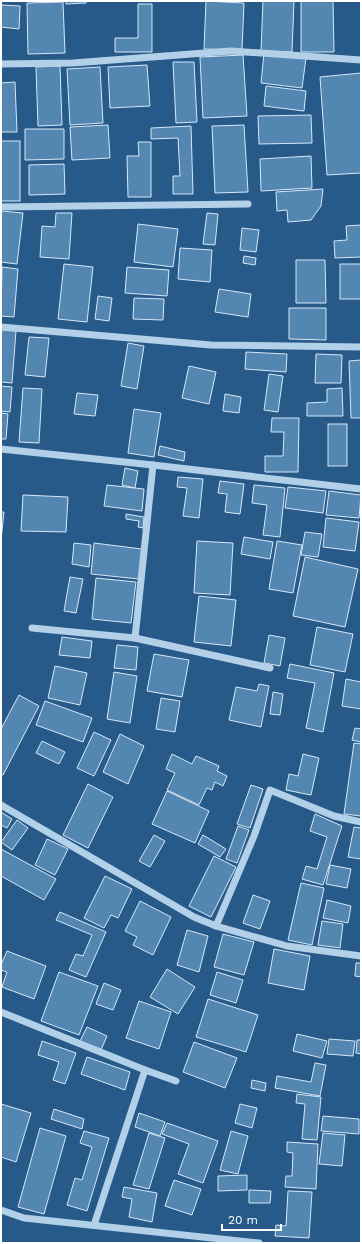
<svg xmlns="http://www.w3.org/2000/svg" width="362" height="1244" font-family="'Work Sans',sans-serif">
<rect width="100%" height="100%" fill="#275a88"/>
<g fill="#5386b1" stroke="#d7e8f7">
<path d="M66,1H86V3L66,4Z"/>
<path d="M206,1L244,3L242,50L204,49Z"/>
<path d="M263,1H294L292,52L261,51Z"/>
<path d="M301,1H333L334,52H301Z"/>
<path d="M63,2L65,53L28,54L27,3Z"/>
<path d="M138,4H152V52H115V38H138Z"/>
<path d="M1,5L20,6L19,29L1,27Z"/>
<path d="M264,53L306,58L302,88L261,83Z"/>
<path d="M243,55L247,116L203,118L200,57Z"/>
<path d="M173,62H194L197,122L176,123Z"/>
<path d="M147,65L150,106L110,108L108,67Z"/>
<path d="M60,66L62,125L38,126L36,67Z"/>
<path d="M100,67L103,123L70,125L67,69Z"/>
<path d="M361,73V173L327,175L320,77Z"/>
<path d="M15,82L17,132H1V83Z"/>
<path d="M266,86L306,91L304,111L264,106Z"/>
<path d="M311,115L312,143L259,144L258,116Z"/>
<path d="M108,125L110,158L72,160L70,127Z"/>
<path d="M244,125L248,192L215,193L212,126Z"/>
<path d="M191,126L193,194H173V176H180L178,138L151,139V128Z"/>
<path d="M25,129H64V159L25,160Z"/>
<rect x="1" y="141" width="19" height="60"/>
<path d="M138,142H151V197H128L127,156H139Z"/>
<path d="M311,156L312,188L261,191L260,159Z"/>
<path d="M64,164L65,194L29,195V165Z"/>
<path d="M323,189L321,206L311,220L288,222L287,210L277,211L276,192Z"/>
<path d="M1,211L23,213L17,264L1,262Z"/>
<path d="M56,213H72L69,259L40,257L42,226L55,227Z"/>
<path d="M207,213L218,214L215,245L203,244Z"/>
<path d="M138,224L178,229L173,267L134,262Z"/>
<path d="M361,225V257L335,258L334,241L347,240L346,226Z"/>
<path d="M242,228L259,230L256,252L240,250Z"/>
<path d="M180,248L212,250L210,282L178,279Z"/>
<path d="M244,256L256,258L255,265L243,263Z"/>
<path d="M296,260H325L326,303H296Z"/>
<path d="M64,264L93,267L87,322L58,319Z"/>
<rect x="340" y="264" width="21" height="35"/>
<path d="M2,267L18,269L14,317L1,316Z"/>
<path d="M127,267L169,270L167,296L125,293Z"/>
<path d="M219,289L251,294L248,317L215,312Z"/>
<path d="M98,296L112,298L109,321L95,319Z"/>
<path d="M134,298L164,299L163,320L133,319Z"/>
<path d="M289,308H326V340L289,339Z"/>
<path d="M1,330L16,331L12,383L1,382Z"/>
<path d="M29,337L49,338L45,377L25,375Z"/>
<path d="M128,343L144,346L137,389L121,386Z"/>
<path d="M246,352L287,354L286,372L245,369Z"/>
<path d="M316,354L342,355L341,383H315Z"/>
<path d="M361,360V418H351L349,361Z"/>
<path d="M189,366L216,372L209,404L182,398Z"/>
<path d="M269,374L283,376L278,412L264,410Z"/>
<path d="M1,386L12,387L10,412L1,411Z"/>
<path d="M23,388L42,389L39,443L19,442Z"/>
<path d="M342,388L343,416H307V403L327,402V389Z"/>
<path d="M77,393L98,395L95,416L74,414Z"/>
<path d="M225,394L241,397L239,413L223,411Z"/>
<path d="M134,409L161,413L154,457L128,453Z"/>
<path d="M1,413L8,414L6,439H1Z"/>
<path d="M272,418H299L298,472H265V456H283L284,432H271Z"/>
<rect x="328" y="424" width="19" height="42"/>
<path d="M160,446L185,452L184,461L158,455Z"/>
<path d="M125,468L138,471L135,488L122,485Z"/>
<path d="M178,477L203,479L199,518L183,516L187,488L177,487Z"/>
<path d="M220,481L244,484L240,514L225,512L227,494L218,493Z"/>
<path d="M107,485L144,489L142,511L104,506Z"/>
<path d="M254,485L285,488L280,537L263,535L267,505L252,503Z"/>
<path d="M288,487L326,491L323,513L285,508Z"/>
<path d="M329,491L361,495L359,518L326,515Z"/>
<path d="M23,495L68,497L66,532L21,531Z"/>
<path d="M1,512H4L1,540Z"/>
<path d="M126,514L144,517L143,528L138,527L139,521L126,519Z"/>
<path d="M326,518L359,522L355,551L323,547Z"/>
<path d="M305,532L322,534L318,557L301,555Z"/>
<path d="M244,537L273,542L270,559L241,554Z"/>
<path d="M197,541L233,543L230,595L194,593Z"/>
<path d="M277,541L302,545L293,593L269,589Z"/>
<path d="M74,543L91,545L89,567L72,564Z"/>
<path d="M94,543L142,549L139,579L91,574Z"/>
<path d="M305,557L358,569L345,627L293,616Z"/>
<path d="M70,577L83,579L76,613L64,611Z"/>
<path d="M96,578L136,582L131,623L92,619Z"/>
<path d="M199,596L236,600L231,646L194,642Z"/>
<path d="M317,627L353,634L345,672L310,665Z"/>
<path d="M269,635L285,638L280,666L264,663Z"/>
<path d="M62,637L92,641L90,658L59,655Z"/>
<path d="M117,645L138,647L136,670L114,668Z"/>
<path d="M154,654L189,660L182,697L147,691Z"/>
<path d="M290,664L334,673L323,732L306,728L315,683L287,678Z"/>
<path d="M55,666L87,673L80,705L48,698Z"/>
<path d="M114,672L137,676L130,723L107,719Z"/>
<path d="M346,679L361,682V709L342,706Z"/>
<path d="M259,684L269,686L261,727L229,720L236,687L257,691Z"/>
<path d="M273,692L283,694L280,715L270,714Z"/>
<path d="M19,695L39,706L3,775L1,774V729Z"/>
<path d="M161,698L180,701L175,732L156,729Z"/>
<path d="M45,701L92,718L83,742L36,725Z"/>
<path d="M355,728L361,729V742L352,740Z"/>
<path d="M94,732L111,740L94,776L77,768Z"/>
<path d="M120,734L144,746L128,784L103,772Z"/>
<path d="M42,741L65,752L59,764L36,753Z"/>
<path d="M354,743L361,744V816L344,814Z"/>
<path d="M172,754L192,764L196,756L219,766L217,771L227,776L223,786L215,782L212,790L207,788L199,805L167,790L175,773L166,769Z"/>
<path d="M303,754L319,758L311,795L286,790L289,774L298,776Z"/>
<path d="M88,784L113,797L88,848L63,835Z"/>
<path d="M251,785L263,789L250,828L237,824Z"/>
<path d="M167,791L209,811L195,843L152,824Z"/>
<path d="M1,812L12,819L7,828L1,825Z"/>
<path d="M315,814L342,826L323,885L302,879L306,866L317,869L327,837L310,831Z"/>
<path d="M17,820L28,828L12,850L1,842Z"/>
<path d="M238,826L249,830L237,863L226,859Z"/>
<path d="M354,827L361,828V859L348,857Z"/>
<path d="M154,835L165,841L150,867L139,861Z"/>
<path d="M203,835L226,849L220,857L198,844Z"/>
<path d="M47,839L68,849L55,875L35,865Z"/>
<path d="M1,849L56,879L44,900L1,876Z"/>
<path d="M214,856L236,867L211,917L189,906Z"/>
<path d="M330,865L351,869L347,888L326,884Z"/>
<path d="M105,876L132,889L118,918L111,915L104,928L84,918Z"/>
<path d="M301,883L324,888L312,945L288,940Z"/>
<path d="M253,895L270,901L260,929L243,923Z"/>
<path d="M327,900L351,906L348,923L323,918Z"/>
<path d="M140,901L171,917L153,955L133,945L137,937L125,931Z"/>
<path d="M60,912L106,932L86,977L69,970L76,954L83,956L92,935L56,920Z"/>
<path d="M322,921L343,924L340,948L318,945Z"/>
<path d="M187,930L208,936L199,972L177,965Z"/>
<path d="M223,934L254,942L244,975L214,967Z"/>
<path d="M274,949L310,956L304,990L268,983Z"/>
<path d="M7,951L46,966L34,999L2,987L7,972L1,970V965Z"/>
<path d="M356,963H361V977L355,976Z"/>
<path d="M167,969L195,987L178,1014L150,997Z"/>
<path d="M59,972L98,986L79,1035L41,1021Z"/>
<path d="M217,972L243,980L236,1003L210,995Z"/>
<path d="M104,983L121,990L113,1010L96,1004Z"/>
<path d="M208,999L258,1015L246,1052L196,1037Z"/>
<path d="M139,1001L171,1012L159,1049L126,1038Z"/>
<path d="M87,1027L107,1036L101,1050L80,1041Z"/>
<path d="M297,1034L327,1041L322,1058L293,1051Z"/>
<path d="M329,1039L355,1041L353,1056L327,1054Z"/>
<path d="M357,1040H361V1054L356,1053Z"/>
<path d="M42,1041L76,1053L65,1084L53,1080L59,1062L38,1055Z"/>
<path d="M194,1042L237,1058L225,1088L183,1072Z"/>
<path d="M87,1057L130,1072L125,1090L81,1074Z"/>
<path d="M315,1063L326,1065L320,1096L275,1088L277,1076L311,1082Z"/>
<path d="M252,1080L266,1083L265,1091L251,1088Z"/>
<path d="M297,1094L321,1097L317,1140L302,1139L305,1104L296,1103Z"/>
<path d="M1,1104L31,1113L16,1162L1,1157Z"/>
<path d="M240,1104L257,1108L252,1128L235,1123Z"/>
<path d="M54,1109L84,1119L82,1129L51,1119Z"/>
<path d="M139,1113L165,1122L160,1136L135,1127Z"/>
<path d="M323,1116L359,1119V1134L321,1131Z"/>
<path d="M167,1123L218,1141L203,1183L178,1174L189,1144L162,1134Z"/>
<path d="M40,1128L66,1136L44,1214L18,1207Z"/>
<path d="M84,1131L109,1138L87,1211L67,1205L75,1178L82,1180L92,1147L80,1143Z"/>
<path d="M231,1131L248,1136L238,1174L220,1170Z"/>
<path d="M149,1133L165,1138L149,1189L133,1185Z"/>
<path d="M323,1133L345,1135L342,1166L319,1164Z"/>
<path d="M287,1142L318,1144L316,1189L285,1187L286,1176H292L293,1153L287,1152Z"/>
<path d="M247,1175V1190L218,1191V1176Z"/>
<path d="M174,1180L201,1189L192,1215L165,1206Z"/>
<path d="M124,1187L157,1193L152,1222L129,1217L132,1199L122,1197Z"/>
<path d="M249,1190L271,1191L270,1203H249Z"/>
<path d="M288,1191L312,1192L309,1238L275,1236L276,1225L286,1226Z"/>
</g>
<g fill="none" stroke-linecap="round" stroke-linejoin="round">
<g stroke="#b3d0e9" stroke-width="7">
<path d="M1,64L73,63L231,51L361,60"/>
<path d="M1,207L248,204"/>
<path d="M1,327L211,345L361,347"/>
<path d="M1,449L153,465L361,489"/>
<path d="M32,628L135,638L270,668"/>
<path d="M135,638L153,465"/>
<path d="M1,805L194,917L216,926L287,946L361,956"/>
<path d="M216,926L254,836L270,790L334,816L361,822"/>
<path d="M1,1012L145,1070L176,1081"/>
<path d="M1,1210L24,1218L259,1243"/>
<path d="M94,1225L145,1070"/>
</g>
</g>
<rect width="362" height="1244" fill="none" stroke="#ffffff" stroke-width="4"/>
<path d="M222 1224v6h59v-6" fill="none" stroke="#ffffff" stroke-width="2"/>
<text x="228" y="1224" font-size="12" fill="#ffffff" stroke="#275a88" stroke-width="3" paint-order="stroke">20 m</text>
</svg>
